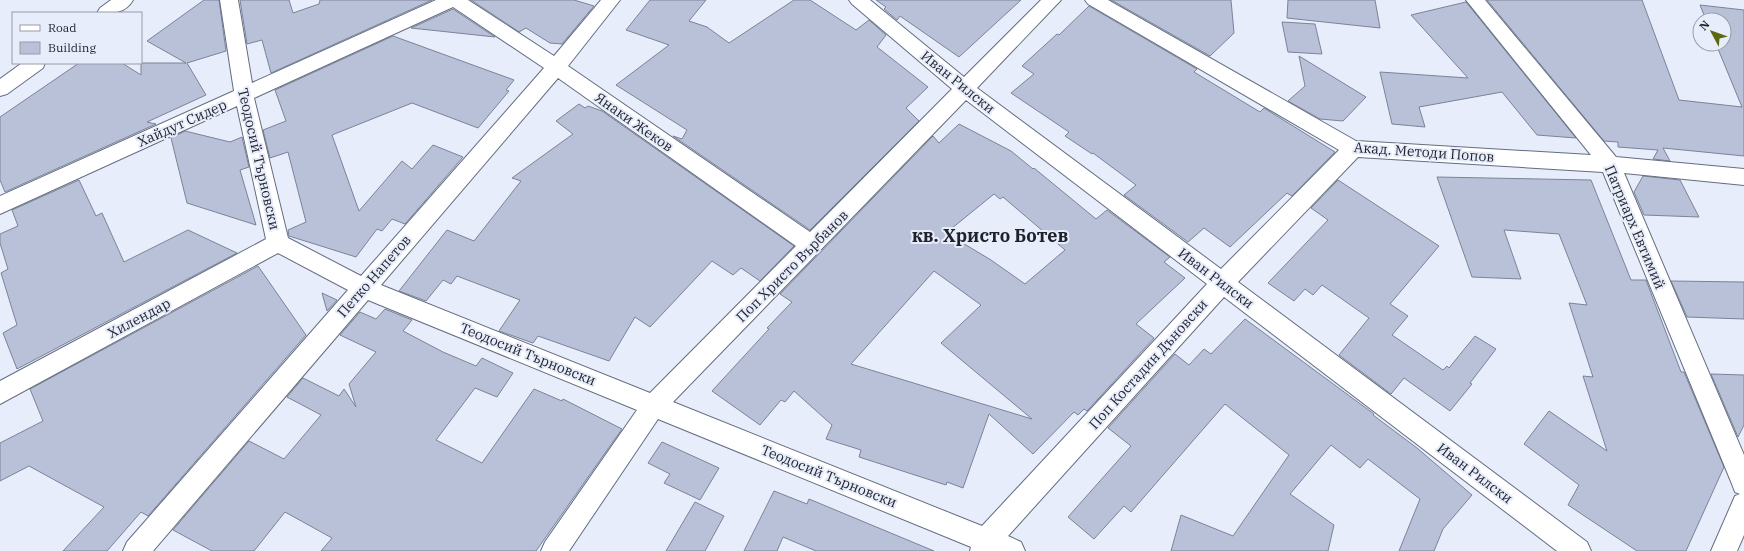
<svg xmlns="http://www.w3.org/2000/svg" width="1744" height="551" font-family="'IBM Plex Serif',serif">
<rect width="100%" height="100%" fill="#e8edfb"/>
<g fill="#b8c1d8" stroke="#7b8398" fill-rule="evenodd">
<path d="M204,0H219L226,51L187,63L206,95L147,122L156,124L5,192L0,180V117L79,63H122L141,75V63H186L147,41Z"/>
<path d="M240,0H289L293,13L319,4L320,0H432L271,73L262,40L247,44Z"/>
<path d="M471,0H574L594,6L562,44L550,43L526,28L519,32Z"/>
<path d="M650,0H706L689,21L707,27L729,43L794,0H810L856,30L869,20L886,35L877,47L928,87L906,108L919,121L810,230L673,136L682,139L687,130L616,85L669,45L626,30Z"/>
<path d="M876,0H1021L959,57L900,16L897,20L884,9L886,7Z"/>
<path d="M1111,0H1231L1234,33L1210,56Z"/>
<path d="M1288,0H1375L1380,28L1287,18Z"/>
<path d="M1487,0H1642L1679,100L1742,107L1716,44H1724V20H1706L1700,5L1744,10V156L1663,148L1670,161L1653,159L1658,150L1618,147V142L1604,141Z"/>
<path d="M1466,2L1576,138L1537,135L1502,92L1419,107L1425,127L1392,124L1380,72L1468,78L1411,15Z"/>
<path d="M1089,6L1197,69L1194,72L1260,112L1264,108L1335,152L1292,196L1287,193L1230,247L1204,228L1188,242L1124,195L1136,185L1093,153L1092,154L1065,136L1069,132L1011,93L1034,74L1022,66L1057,34L1059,35Z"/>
<path d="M453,9L495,37L411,28Z"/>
<path d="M1282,22L1315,24L1322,54L1288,52Z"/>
<path d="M393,36L514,80L506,90L509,91L478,128L412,103L332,135L359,211L402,161L412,169L433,145L463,157L405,224L392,219L382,231L377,229L356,257L289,236L288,230L306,222L288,152L270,158L263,130L286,121L275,90Z"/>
<path d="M1299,56L1366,97L1343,121L1320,119L1288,101L1305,86Z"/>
<path d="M579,104L585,108L588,106L602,111L794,246L760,281L741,268L733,275L712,261L650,327L635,317L609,361L538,336L533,343L499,331L520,300L457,276L451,284L443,280L426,301L399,291L447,230L474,241L521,181L512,178L573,134L556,121Z"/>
<path d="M959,124L1011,151L1033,169L1034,168L1096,219L1107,210L1170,257L1164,262L1185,278L1136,324L1154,338L1087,411L1084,409L1078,415L1074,412L1033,454L989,414L963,488L947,482L946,485L859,457L861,450L826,439L832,425L794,391L785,402L781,400L760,425L712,391L769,329L767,328L792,302L780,294L933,136L939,143ZM994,194L1000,199L1003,197L1065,250L1025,284L991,260L946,233ZM934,271L981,305L941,343L1032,419L851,364Z"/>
<path d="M185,131L230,142L242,137L249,167L240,170L256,225L187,203L171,138Z"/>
<path d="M1643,176L1680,180L1699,217L1644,215L1634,192Z"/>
<path d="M1437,177L1591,180L1631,280H1646L1681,372H1684L1724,467L1686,551H1637L1568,505L1579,485L1524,444L1549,411L1607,451L1583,376L1593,377L1569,303L1587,305L1559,234L1504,230L1521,279L1472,277Z"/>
<path d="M79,180L96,216L102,213L124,262L188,230L237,253L17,369L3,333L17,325L1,273L8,269L0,243V234L18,226L12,210Z"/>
<path d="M1338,180L1439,246L1390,304L1408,316L1392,335L1443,370L1447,366L1449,368L1475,336L1496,349L1470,383L1472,384L1450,411L1404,378L1391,394L1339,355L1369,318L1322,285L1313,295L1305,289L1294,301L1268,283L1328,220L1311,208Z"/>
<path d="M258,266L306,335L148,516L141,512L107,551H63L104,507L29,466L0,481V443L43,421L30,389Z"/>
<path d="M1671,281L1744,282V319L1687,317Z"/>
<path d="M322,293L337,300L327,311Z"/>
<path d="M385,309L412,320L403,331L443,352L476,366L482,358L513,373L497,397L475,388L436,440L482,463L534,389L562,401L563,399L622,429L536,551H321L332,538L285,512L254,551H212L173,530L249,441L284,459L321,415L287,397L303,378L339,396L344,389L356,407L349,384L376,352L340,335L360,312L376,319Z"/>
<path d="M1245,319L1374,414L1373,415L1417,448L1472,495L1443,529L1434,551H1399L1420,499L1368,459L1360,468L1331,445L1290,494L1334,525L1328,551H1171L1181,515L1233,536L1289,455L1225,404L1131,512L1124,506L1094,539L1068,517L1131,446L1108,428L1175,354L1189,365L1204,349L1211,354Z"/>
<path d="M1711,374L1744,375V425L1738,437Z"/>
<path d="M662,442L719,468L700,500L664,483L670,474L648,463Z"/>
<path d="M774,491L807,504L809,499L934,551H816L783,537L777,551H744Z"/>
<path d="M695,502L724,516L705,551H666Z"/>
</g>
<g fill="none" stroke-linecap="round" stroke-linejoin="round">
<g stroke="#646d81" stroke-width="2">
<g id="minor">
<path d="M111,0H133C125,14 112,13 97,13L100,8Z"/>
<path d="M220,0H238L252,83L436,0H468L554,56L601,0H620L568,66L810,232L952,89L852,4L849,0H870L964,77L1041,0H1061L977,88L1221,269L1339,150L1088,4L1085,0H1108L1356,141L1591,155L1466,0H1485L1616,157L1744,169V185L1624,173L1744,455V535L1737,551H1711L1735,496L1740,494L1735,492L1732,484L1603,172L1358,157L1238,282L1587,542L1591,551H1557L1224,297L1008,536L1021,542L1025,551H970L971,547L658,419L569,551H541L545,542L637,410L368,300L153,551H123L127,542L348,290L278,253L0,404V381L266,239L237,106L0,214V196L234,91ZM453,7L544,68L361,276L288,238L254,98ZM558,78L796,246L650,393L381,285ZM966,100L1207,284L982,526L673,402Z"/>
<path d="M22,63H45L43,68L7,94L0,96V79Z"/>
</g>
</g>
<use href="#minor" fill="#fff" fill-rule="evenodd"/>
</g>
<g text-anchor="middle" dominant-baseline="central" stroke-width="4" stroke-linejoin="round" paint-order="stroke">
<g font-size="14" fill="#1f222b" stroke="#e8edfb">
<text transform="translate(958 82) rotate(39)">Иван Рилски</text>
<text transform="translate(634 122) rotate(35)">Янаки Жеков</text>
<text transform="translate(182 123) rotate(-24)">Хайдут Сидер</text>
<text transform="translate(1424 152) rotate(4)">Акад. Методи Попов</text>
<text transform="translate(259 159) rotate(77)">Теодосий Търновски</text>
<text transform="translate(1635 227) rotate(67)">Патриарх Евтимий</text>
<text transform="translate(792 266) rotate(-45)">Поп Христо Върбанов</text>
<text transform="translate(374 276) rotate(-49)">Петко Напетов</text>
<text transform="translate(1216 278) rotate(37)">Иван Рилски</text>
<text transform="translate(139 318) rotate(-28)">Хилендар</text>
<text transform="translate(528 354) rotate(22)">Теодосий Търновски</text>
<text transform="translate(1148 364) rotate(-48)">Поп Костадин Дъновски</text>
<text transform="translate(1475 473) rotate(37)">Иван Рилски</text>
<text transform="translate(829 476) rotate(22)">Теодосий Търновски</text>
</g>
<g font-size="18" font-weight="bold" fill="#1f222b" stroke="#e8edfb">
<text x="990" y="235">кв. Христо Ботев</text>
</g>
</g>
<rect x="12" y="12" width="130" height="52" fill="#e8edfb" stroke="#989ca8"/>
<rect x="20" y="25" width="20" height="6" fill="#ffffff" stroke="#989ca8"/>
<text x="48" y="32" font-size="12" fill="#1f222b">Road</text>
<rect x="20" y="42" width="20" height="12" fill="#b8c1d8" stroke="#989ca8"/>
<text x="48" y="52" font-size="12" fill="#1f222b">Building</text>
<g transform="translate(1712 32) rotate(311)"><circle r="19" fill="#e8edfb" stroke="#989ca8"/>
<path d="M0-3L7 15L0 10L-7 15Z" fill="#5d6910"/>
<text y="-6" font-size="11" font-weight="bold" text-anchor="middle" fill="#1f222b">N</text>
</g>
</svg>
